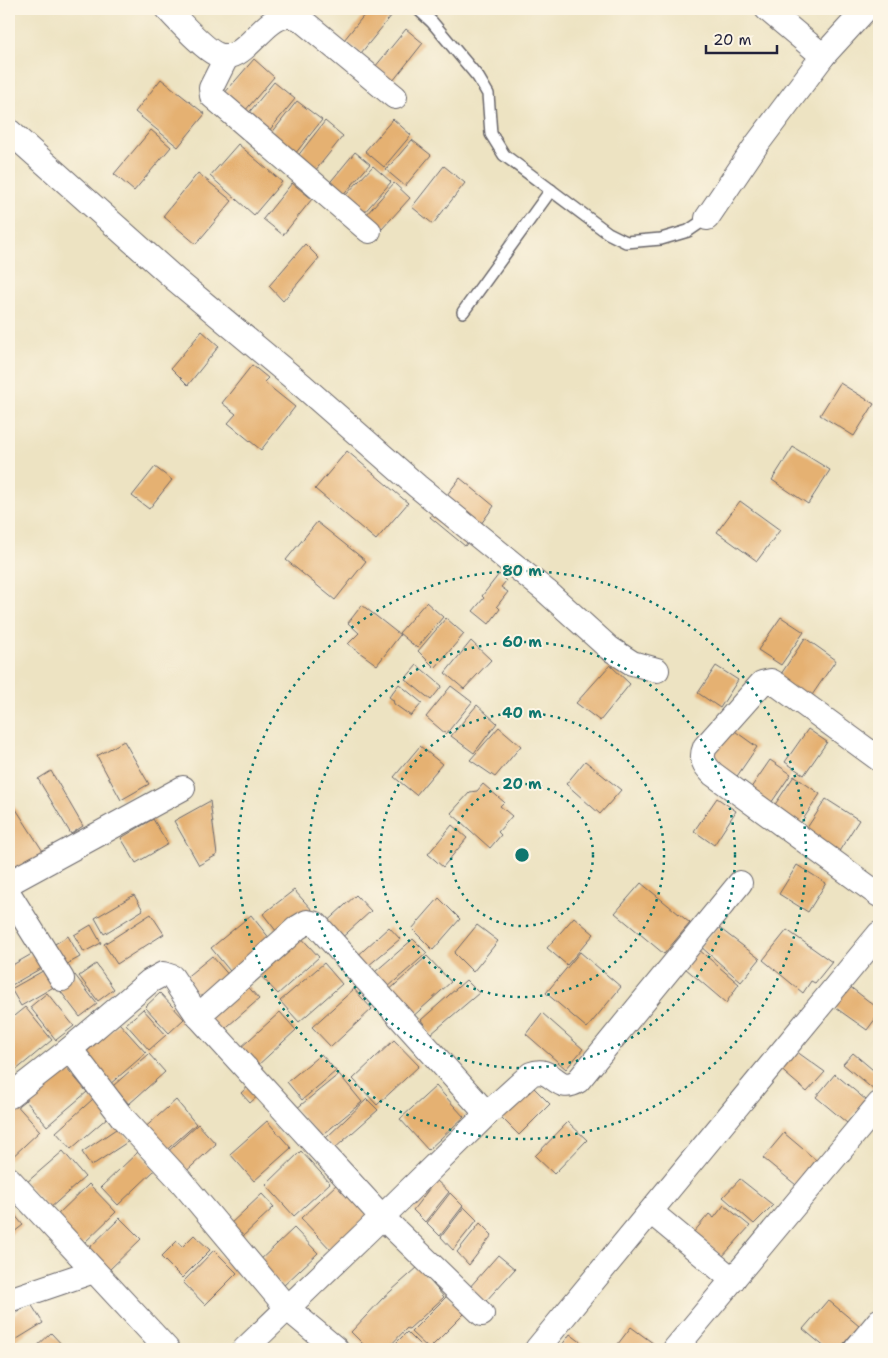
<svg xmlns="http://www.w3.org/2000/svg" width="888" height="1358" font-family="'Shantell Sans',sans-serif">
<rect width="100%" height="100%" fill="#fcf5e5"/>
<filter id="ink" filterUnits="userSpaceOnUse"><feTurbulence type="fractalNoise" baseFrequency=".02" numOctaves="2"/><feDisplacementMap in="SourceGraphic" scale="10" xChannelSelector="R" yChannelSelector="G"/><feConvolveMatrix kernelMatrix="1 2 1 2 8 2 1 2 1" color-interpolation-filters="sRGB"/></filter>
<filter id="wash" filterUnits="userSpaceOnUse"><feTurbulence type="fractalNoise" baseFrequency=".0096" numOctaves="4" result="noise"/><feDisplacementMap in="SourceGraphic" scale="20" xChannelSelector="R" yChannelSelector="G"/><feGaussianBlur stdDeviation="1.12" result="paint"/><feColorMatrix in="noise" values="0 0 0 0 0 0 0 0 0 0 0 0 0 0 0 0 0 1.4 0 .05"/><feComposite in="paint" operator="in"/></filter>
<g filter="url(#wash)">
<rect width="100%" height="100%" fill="#ede3c2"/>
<g id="blocks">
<g fill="#e5b172">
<path d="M369,9H384L392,15L361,53L344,40Z"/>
<path d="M406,29L423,43L393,81L375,67Z"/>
<path d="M254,59L274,77L244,112L223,95Z"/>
<path d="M161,79L205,114L178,147L135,112Z"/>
<path d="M274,82L295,99L268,132L247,115Z"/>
<path d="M297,101L322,120L295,154L271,134Z"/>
<path d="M393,119L411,135L384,167L365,151Z"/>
<path d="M325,121L343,136L315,171L297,157Z"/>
<path d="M151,130L171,147L134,191L114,174Z"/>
<path d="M412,140L431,155L405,186L386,170Z"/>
<path d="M238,144L282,182L254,215L210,176Z"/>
<path d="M355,152L370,164L341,198L327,186Z"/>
<path d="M373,166L391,182L363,214L344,197Z"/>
<path d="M444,166L465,183L433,224L412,207Z"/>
<path d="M198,173L232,201L196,244L163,216Z"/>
<path d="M292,183L312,199L283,235L263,219Z"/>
<path d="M394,183L410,198L382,229L366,215Z"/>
<path d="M305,244L319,258L283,301L269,286Z"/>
<path d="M202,331L219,346L188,385L171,368Z"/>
<path d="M252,365L268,378L264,382L295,407L261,450L228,423L236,414L222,403Z"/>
<path d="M840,383L874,404L854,436L820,415Z"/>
<path d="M793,447L830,470L808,504L772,480Z"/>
<path d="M347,451L408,503L376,540L315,489Z"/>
<path d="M155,467L172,480L149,509L132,496Z"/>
<path d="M460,478L494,506L465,546L430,517Z"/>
<path d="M740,501L780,530L757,561L717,532Z"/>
<path d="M317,522L366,561L335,600L286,560Z"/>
<path d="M499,574L506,581L501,587L508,592L497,606L500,609L489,624L473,611L484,598L482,596Z"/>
<path d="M426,602L443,617L417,648L399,633Z"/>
<path d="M362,605L400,635L377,665L348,644L359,633L348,623Z"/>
<path d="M781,617L804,632L781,665L758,650Z"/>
<path d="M446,618L464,634L435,668L418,651Z"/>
<path d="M805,638L836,660L808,701L777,680Z"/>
<path d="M471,641L491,660L464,689L445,673Z"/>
<path d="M417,665L442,686L431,700L405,679Z"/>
<path d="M610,665L630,684L600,721L576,703Z"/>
<path d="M716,666L738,680L720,708L698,693Z"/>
<path d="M399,684L422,703L411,716L394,704L393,700L389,697Z"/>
<path d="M451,686L472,702L446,734L426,717Z"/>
<path d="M477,705L497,723L474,753L451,736Z"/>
<path d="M499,727L521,746L495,777L470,760Z"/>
<path d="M732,729L757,747L733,782L707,764Z"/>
<path d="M808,729L827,742L804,775L785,762Z"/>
<path d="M124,741L149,784L121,800L97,756Z"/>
<path d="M420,746L442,764L416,795L394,777Z"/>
<path d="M770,760L791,774L767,809L746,795Z"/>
<path d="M585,761L621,790L600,814L566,784Z"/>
<path d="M51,771L83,826L71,834L38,779Z"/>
<path d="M794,776L820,794L796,830L770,812Z"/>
<path d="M483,784L504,802L500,806L512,816L498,832L501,835L490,848L451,813L470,792L477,791Z"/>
<path d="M717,798L736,811L714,845L694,831Z"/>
<path d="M826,799L859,820L836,856L803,834Z"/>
<path d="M210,801L217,855L199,865L174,821Z"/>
<path d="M14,806L46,856L18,872L9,856V809Z"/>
<path d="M153,819L168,844L136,863L121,838Z"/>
<path d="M452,825L467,838L443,867L428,854Z"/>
<path d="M797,865L826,883L808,912L779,894Z"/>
<path d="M641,883L690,923L664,954L615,913Z"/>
<path d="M294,890L313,911L280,936L263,914Z"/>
<path d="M134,895L143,910L104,934L95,918Z"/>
<path d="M356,895L371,911L337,942L322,926Z"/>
<path d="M439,898L460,919L433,950L412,929Z"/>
<path d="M151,914L164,934L117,964L104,944Z"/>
<path d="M251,915L274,944L234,976L211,948Z"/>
<path d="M574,917L594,934L567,965L547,948Z"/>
<path d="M91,925L101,943L84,952L74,935Z"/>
<path d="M477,925L498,941L473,972L454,953Z"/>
<path d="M389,927L400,939L362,971L353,960Z"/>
<path d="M718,927L760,959L741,982L700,946Z"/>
<path d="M787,930L832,962L815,983L811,981L803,993L763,960Z"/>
<path d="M297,933L319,957L278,994L256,971Z"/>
<path d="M68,936L80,957L62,967L50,947Z"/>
<path d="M413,939L427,953L388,987L375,972Z"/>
<path d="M698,949L739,984L726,1003L685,968Z"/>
<path d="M37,951L45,966L10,986L9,983V967Z"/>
<path d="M580,952L621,987L587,1028L546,993Z"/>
<path d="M212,956L231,978L203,1002L184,979Z"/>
<path d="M427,956L451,982L410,1019L386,993Z"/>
<path d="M324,963L342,984L299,1022L280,1001Z"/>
<path d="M96,964L114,989L98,1001L79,976Z"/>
<path d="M48,968L57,985L21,1006L11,989Z"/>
<path d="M75,975L97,1004L80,1017L58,988Z"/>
<path d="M466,980L479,993L431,1034L421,1020Z"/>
<path d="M244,982L259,999L221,1032L206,1015Z"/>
<path d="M849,986L879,1009V1014L867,1030L833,1006Z"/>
<path d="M354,989L372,1009L331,1047L312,1027Z"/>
<path d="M47,993L74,1026L56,1040L30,1007Z"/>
<path d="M160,993L184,1019L169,1033L145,1007Z"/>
<path d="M25,1007L52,1040L9,1076V1020Z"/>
<path d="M143,1009L166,1035L149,1050L126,1024Z"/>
<path d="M280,1012L296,1030L256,1067L239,1049Z"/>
<path d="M542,1013L583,1049L566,1069L526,1034Z"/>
<path d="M119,1023L146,1053L109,1085L83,1055Z"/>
<path d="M394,1040L419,1066L377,1105L353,1079Z"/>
<path d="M793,1049L825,1072L807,1092L778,1067Z"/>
<path d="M853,1053L879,1075V1085L875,1091L843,1064Z"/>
<path d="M149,1054L165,1072L129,1104L113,1086Z"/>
<path d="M321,1054L336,1071L302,1100L287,1082Z"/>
<path d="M61,1061L87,1092L47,1126L21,1095Z"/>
<path d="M339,1074L362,1102L319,1138L296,1109Z"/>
<path d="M835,1074L866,1100L847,1123L816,1097Z"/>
<path d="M252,1083L261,1093L250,1103L241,1093Z"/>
<path d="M436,1086L464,1117L428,1150L400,1119Z"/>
<path d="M532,1086L550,1104L519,1135L501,1117Z"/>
<path d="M93,1099L108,1117L71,1149L56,1132Z"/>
<path d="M367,1099L378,1110L334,1149L326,1138Z"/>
<path d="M176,1100L196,1124L162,1154L141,1131Z"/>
<path d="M13,1101L40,1131L9,1160V1106Z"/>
<path d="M267,1121L291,1148L254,1181L230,1154Z"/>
<path d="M568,1122L587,1140L554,1174L535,1156Z"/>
<path d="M198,1124L216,1144L181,1176L163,1156Z"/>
<path d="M119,1127L129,1141L91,1166L82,1152Z"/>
<path d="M784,1133L816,1160L796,1185L763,1158Z"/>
<path d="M63,1151L85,1177L49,1209L26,1183Z"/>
<path d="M301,1151L330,1183L294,1216L266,1185Z"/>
<path d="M138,1152L155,1170L118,1205L101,1187Z"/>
<path d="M740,1179L773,1205L754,1224L723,1197Z"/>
<path d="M436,1180L449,1192L425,1222L413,1210Z"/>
<path d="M338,1183L369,1215L332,1251L301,1218Z"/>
<path d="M89,1184L116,1212L80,1247L53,1219Z"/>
<path d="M450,1193L463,1206L440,1236L427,1223Z"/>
<path d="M262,1194L274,1207L241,1238L229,1225Z"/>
<path d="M724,1205L750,1226L722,1257L693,1233L709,1214L714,1218Z"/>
<path d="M464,1207L477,1220L453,1250L441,1237Z"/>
<path d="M9,1208L23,1225L9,1236Z"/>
<path d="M120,1218L141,1239L107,1272L86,1251Z"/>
<path d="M480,1223L492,1235L469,1265L457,1252Z"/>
<path d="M294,1228L318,1253L282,1287L258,1262Z"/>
<path d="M194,1235L210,1250L182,1278L161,1257L177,1241L182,1247Z"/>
<path d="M214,1250L237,1273L205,1305L183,1282Z"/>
<path d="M498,1255L515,1269L485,1302L469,1288Z"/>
<path d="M418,1267L444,1297L409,1329L407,1328L387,1349H368L351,1332L382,1299Z"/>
<path d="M447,1296L466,1312L429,1349L411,1332Z"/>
<path d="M828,1300L859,1326L839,1349H827L803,1329Z"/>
<path d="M31,1304L43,1323L9,1344V1317Z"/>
<path d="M631,1327L661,1349H614Z"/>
<path d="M407,1332L424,1349H390Z"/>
<path d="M51,1333L66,1349H34Z"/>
<path d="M570,1334L590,1349H559Z"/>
</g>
</g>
</g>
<g filter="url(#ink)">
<use href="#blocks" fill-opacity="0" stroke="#69666a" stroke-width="1"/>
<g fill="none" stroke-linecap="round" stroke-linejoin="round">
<g stroke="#69666a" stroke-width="14">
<g id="service">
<path d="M418,9L432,22L478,77L488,94L491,134L504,155L608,233L626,242L661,239L688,231L707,218"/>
<path d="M463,312L551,190"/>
</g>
</g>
<g stroke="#69666a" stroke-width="26">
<g id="minor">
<path d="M167,9C178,20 203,48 216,54C244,68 261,17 288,16C291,15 295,17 299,18L395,97"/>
<path d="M767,9L823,56L866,9"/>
<path d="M227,56L211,88L212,96L369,231"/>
<path d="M9,131L176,280L303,386L417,486L546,591L609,648L632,663L657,670"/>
<path d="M707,218L757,144L823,56"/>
<path d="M879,759L778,685L771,681L762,683L705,747C700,759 704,765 713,774L879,895"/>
<path d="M9,883L183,788"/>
<path d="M9,894L62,979"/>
<path d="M198,1016L297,928L307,922L316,924L487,1114"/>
<path d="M70,1049L122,1117L180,1180L288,1309L336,1349"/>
<path d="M10,1096L70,1049L150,981L163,974L172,977L198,1016L382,1217L482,1314"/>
<path d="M9,1179L167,1349"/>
<path d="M651,1212L733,1280"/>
<path d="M9,1300L94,1271"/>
<path d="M245,1349L382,1217L487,1114L531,1074C554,1065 556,1095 578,1081L740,883"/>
<path d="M537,1349L879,934"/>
<path d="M675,1349L879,1104"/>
<path d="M856,1349L879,1321"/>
</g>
</g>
<use href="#service" stroke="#fff" stroke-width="11"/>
<use href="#minor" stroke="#fff" stroke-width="24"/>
</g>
</g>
<g fill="none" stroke="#0f766e" stroke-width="2.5" stroke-dasharray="2.5 5">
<circle cx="522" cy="855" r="71"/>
<circle cx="522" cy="855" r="142"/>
<circle cx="522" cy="855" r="213"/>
<circle cx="522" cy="855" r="284"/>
</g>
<circle cx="522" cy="855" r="8" fill="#0f766e" stroke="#fcf5e5" stroke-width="2.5"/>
<g font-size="15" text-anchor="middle" font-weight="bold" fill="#0f766e" stroke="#fcf5e5" stroke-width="4" stroke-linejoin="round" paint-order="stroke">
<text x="522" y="576">80 m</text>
<text x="522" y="647">60 m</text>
<text x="522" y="718">40 m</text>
<text x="522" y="789">20 m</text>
</g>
<rect width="888" height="1358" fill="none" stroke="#fcf5e5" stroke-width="30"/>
<path d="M706 45v8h71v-8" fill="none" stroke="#22223b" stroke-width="2.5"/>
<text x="713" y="45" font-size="15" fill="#22223b" stroke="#fcf5e5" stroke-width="4" paint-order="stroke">20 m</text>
</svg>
